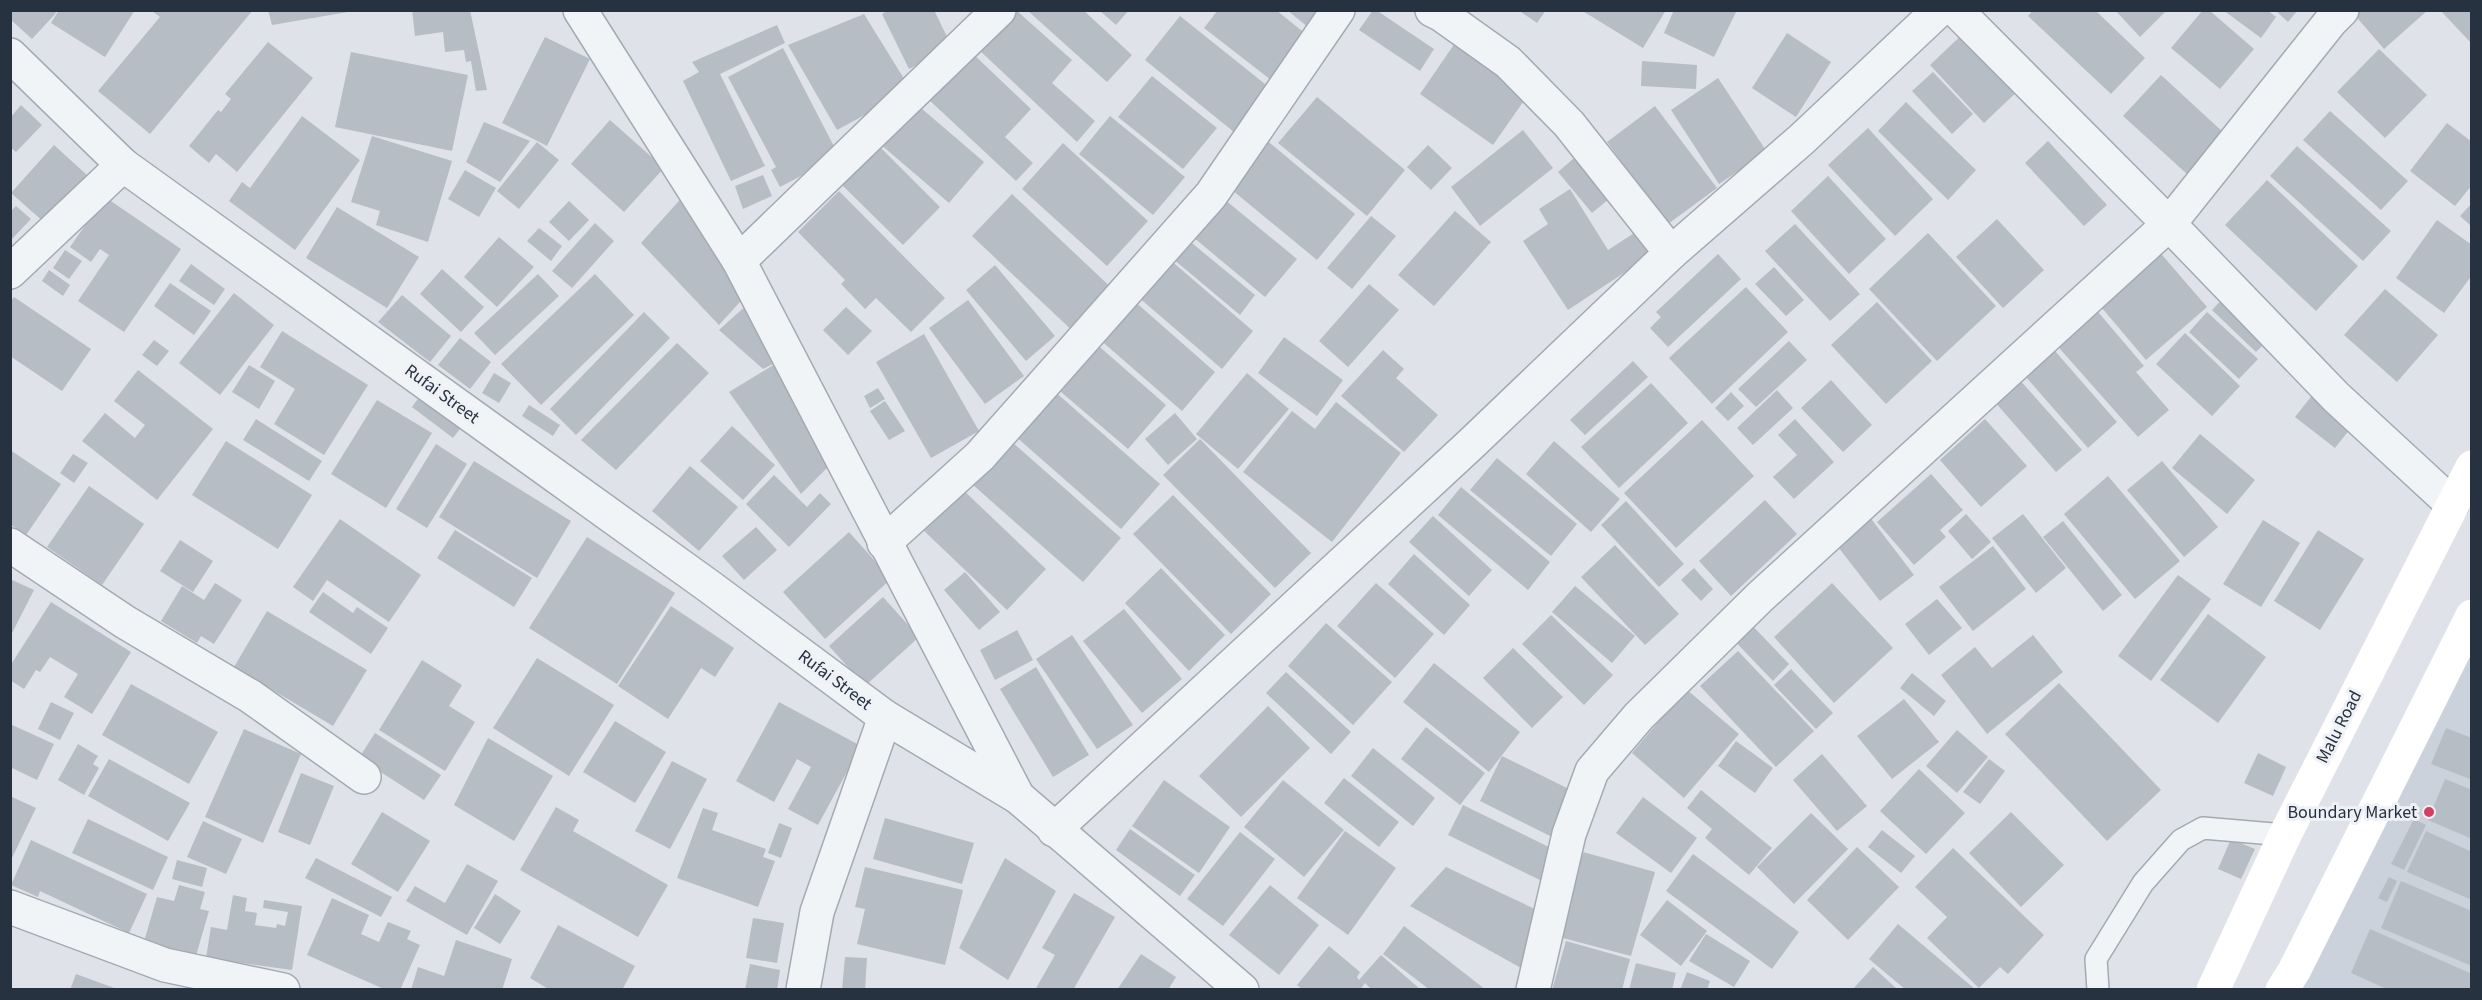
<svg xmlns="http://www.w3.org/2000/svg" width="2482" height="1000" font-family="'Source Sans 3',sans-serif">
<rect width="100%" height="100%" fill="#dfe3e9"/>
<path fill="#ccd2db" d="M2471,638V989L2292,990Z"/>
<g fill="#b6bdc5">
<path d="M10,10H53L56,13L32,39L10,19Z"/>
<path d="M59,10H135L105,57L51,23Z"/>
<path d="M151,10H253L150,134L98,91L160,17Z"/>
<path d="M268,10H348V12L272,25Z"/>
<path d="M412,10H470L487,90L476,91L471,61L466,62L464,50L445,52L443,32L415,36Z"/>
<path d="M889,10H934L952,47L909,69L882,14Z"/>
<path d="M1010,10H1016L1072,60L1052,83L1095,121L1077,142L977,48Z"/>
<path d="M1027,10H1083L1132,55L1107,82Z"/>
<path d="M1099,10H1129L1116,25Z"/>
<path d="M1218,10H1276L1307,35L1271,80L1204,28Z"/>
<path d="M1287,10H1324L1309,28Z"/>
<path d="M1373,10H1376L1434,49L1420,71L1359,30Z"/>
<path d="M1518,10H1546L1537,23Z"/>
<path d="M1581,10H1666L1643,48Z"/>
<path d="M1674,10H1737L1714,57L1664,33Z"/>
<path d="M2033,10H2095L2145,58L2111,94L2028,16Z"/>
<path d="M2115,10H2167L2140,37Z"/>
<path d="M2203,10H2209L2254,49L2220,89L2171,48Z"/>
<path d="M2223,10H2267L2276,17L2261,38Z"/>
<path d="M2275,10H2298L2288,22Z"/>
<path d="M2357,10H2428L2384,49L2353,13Z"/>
<path d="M2440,10H2472V44Z"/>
<path d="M864,14L911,90L837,130L788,45Z"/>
<path d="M1180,16L1270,88L1234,132L1145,60Z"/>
<path d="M777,25L785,43L720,74L765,166L731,181L683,81L699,72L692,62Z"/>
<path d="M1969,28L2023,86L1984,123L1930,65Z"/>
<path d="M1787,33L1831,62L1796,117L1752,88Z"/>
<path d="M545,37L590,59L547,146L502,123Z"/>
<path d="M268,42L313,78L237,172L216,154L209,163L189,146L218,110L221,112L231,99L225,94Z"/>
<path d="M1455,43L1528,95L1493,145L1420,94Z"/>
<path d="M783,48L839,156L780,187L771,170L776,167L728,77Z"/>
<path d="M2379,49L2427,95L2385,138L2337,92Z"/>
<path d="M970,51L1031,109L1005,137L1033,163L1016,181L927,98Z"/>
<path d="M351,52L468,75L452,151L335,127Z"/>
<path d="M1642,61L1697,65L1696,89L1641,86Z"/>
<path d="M1933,72L1973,114L1952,134L1912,91Z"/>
<path d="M2161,75L2224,133L2187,174L2123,116Z"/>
<path d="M1152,76L1217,128L1183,169L1118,117Z"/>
<path d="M1718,78L1767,152L1719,184L1671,110Z"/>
<path d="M1317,97L1405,170L1367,216L1278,143Z"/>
<path d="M914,102L984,162L949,203L879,143Z"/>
<path d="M1906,102L1976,170L1948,200L1878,131Z"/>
<path d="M21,105L42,125L16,152L10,147V118Z"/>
<path d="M1655,106L1717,188L1668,224L1607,142Z"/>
<path d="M2330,111L2408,181L2381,210L2303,140Z"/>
<path d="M302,116L360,160L295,250L229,201L242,182L250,188Z"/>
<path d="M1110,116L1185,177L1153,215L1079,154Z"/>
<path d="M610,120L664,168L624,212L571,164Z"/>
<path d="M484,122L530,141L500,182L466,162Z"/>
<path d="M2447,123L2472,142V185L2455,206L2410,171Z"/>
<path d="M1868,128L1933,199L1895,236L1828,165Z"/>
<path d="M1523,130L1553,168L1480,226L1451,187Z"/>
<path d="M372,136L452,161L428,242L376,225L380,211L351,202Z"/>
<path d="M1264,138L1355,214L1317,260L1226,185Z"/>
<path d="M2048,141L2107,205L2084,226L2025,163Z"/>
<path d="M537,142L559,160L519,209L497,191Z"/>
<path d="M1063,143L1148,221L1107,266L1022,189Z"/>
<path d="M877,144L940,207L903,245L839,182Z"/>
<path d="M54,145L88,176L45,223L11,193Z"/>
<path d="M1428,145L1452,168L1431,190L1407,167Z"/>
<path d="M2297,146L2391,231L2363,261L2270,176Z"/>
<path d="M1581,152L1615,194L1592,213L1558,172Z"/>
<path d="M465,170L496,188L479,217L448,199Z"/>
<path d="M763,175L772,196L743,209L735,186Z"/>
<path d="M1828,176L1886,239L1849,274L1791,211Z"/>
<path d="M2267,180L2358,266L2316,311L2225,225Z"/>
<path d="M1570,189L1608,250L1645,226L1660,249L1568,310L1523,241L1548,224L1539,209Z"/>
<path d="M839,191L945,298L911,332L876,298L865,309L841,284L845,280L798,232Z"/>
<path d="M686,193L749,292L719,325L641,243Z"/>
<path d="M1012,194L1119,295L1079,337L972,236Z"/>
<path d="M105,197L181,249L124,332L78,301L109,255L100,249L91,262L70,247Z"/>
<path d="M1224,199L1297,259L1265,297L1193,237Z"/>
<path d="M569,201L589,220L569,241L549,222Z"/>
<path d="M2472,203V227L2460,216Z"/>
<path d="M16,206L31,219L10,241V212Z"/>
<path d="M337,207L419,257L387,308L306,258Z"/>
<path d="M1455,211L1491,242L1434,306L1398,275Z"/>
<path d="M1371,216L1396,236L1352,289L1327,268Z"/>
<path d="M1997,219L2044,270L2003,308L1956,257Z"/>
<path d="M2437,220L2472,245V275L2444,313L2396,278Z"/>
<path d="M595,223L614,241L572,288L552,271Z"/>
<path d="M1795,224L1860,294L1830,321L1765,251Z"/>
<path d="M539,228L562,246L551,261L527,241Z"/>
<path d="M1928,233L1996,306L1937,361L1869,289Z"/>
<path d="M499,237L534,267L497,307L464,277Z"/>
<path d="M1187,239L1255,295L1240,315L1172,258Z"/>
<path d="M2157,249L2207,307L2146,360L2096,301Z"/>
<path d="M65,250L82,261L69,279L53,268Z"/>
<path d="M1718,254L1741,279L1668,347L1650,328L1661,317L1656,312Z"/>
<path d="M1169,259L1253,331L1222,369L1137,296Z"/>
<path d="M191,264L225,289L214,305L179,281Z"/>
<path d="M995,265L1055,336L1026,361L966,290Z"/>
<path d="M1774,267L1804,300L1786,316L1755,284Z"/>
<path d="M442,269L484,307L461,332L420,294Z"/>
<path d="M49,270L70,285L63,296L42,281Z"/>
<path d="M538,274L559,296L495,355L474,333Z"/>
<path d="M595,274L634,315L541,405L501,364Z"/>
<path d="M170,283L211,311L194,335L154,306Z"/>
<path d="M1369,284L1399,310L1348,367L1319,341Z"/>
<path d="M1746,287L1788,332L1712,404L1669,358Z"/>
<path d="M2385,289L2438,335L2397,382L2344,335Z"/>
<path d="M234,293L274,325L220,395L179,363Z"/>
<path d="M2227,294L2272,336L2256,352L2212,310Z"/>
<path d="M402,295L451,336L430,362L378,322Z"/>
<path d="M14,297L91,349L62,391L10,356V302Z"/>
<path d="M1132,299L1215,372L1182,411L1098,338Z"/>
<path d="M968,300L1024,376L985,404L929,328Z"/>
<path d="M750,302L777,362L763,369L719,330Z"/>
<path d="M1877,302L1932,361L1886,404L1831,345Z"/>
<path d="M2093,306L2144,366L2136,372L2169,410L2138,437L2053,341Z"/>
<path d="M846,307L872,331L848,355L823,330Z"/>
<path d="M644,312L670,338L576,435L550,409Z"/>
<path d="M2207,312L2258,359L2239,379L2189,332Z"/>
<path d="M282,331L368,385L324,455L274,424L295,389L260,367Z"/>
<path d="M2185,333L2240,386L2212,416L2156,364Z"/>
<path d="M924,334L979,431L931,458L876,362Z"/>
<path d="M1284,337L1343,380L1317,416L1258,373Z"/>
<path d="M460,338L491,362L470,389L438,365Z"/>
<path d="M154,340L169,351L157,366L142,355Z"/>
<path d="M1093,341L1166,405L1128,449L1054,386Z"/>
<path d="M1789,341L1807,360L1756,407L1738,389Z"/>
<path d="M677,343L709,373L616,470L581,440Z"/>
<path d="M2048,343L2117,422L2088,448L2019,369Z"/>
<path d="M1383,350L1404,369L1396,378L1438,415L1404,452L1341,396Z"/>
<path d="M780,361L829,466L801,494L729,392Z"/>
<path d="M1633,361L1648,377L1585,435L1570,420Z"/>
<path d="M249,365L275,381L259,409L232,392Z"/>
<path d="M138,370L213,429L157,500L82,441L105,413L135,438L145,425L114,401Z"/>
<path d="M494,373L511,383L499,403L482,393Z"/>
<path d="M1247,373L1289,409L1238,469L1196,434Z"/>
<path d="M2019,379L2082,450L2056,472L1994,401Z"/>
<path d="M1831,380L1872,425L1843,452L1801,408Z"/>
<path d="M1651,383L1688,423L1619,488L1581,447Z"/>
<path d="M427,386L469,417L453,438L412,407Z"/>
<path d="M878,388L885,399L870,408L864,396Z"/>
<path d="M1053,390L1160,484L1121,529L1014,435Z"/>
<path d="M1777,390L1793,408L1753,445L1737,428Z"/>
<path d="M1731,392L1744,406L1728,421L1715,408Z"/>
<path d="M2314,393L2354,424L2335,448L2295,417Z"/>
<path d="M377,400L432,433L386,508L331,474Z"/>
<path d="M885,401L905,431L889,440L870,411Z"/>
<path d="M1336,402L1401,453L1332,542L1243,472L1292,411L1315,429Z"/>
<path d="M529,405L560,425L553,436L522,416Z"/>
<path d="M1175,413L1197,439L1168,465L1145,439Z"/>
<path d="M256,419L322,461L309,481L243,440Z"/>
<path d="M1795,419L1834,462L1794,499L1773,477L1797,455L1778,435Z"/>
<path d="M1985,419L2027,466L1981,507L1940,460Z"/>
<path d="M1702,420L1754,476L1676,548L1624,493Z"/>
<path d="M732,426L775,465L743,500L700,461Z"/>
<path d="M2200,434L2255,480L2227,514L2172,468Z"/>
<path d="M1200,439L1311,553L1275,588L1163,475Z"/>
<path d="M226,441L312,495L278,549L192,495Z"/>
<path d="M1011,441L1121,538L1083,582L973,485Z"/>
<path d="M1554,441L1620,499L1591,532L1526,474Z"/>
<path d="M436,444L467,464L427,528L396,509Z"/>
<path d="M10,450L61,484L26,535L10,524Z"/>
<path d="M73,454L88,463L74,483L60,473Z"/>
<path d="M1497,458L1577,524L1551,556L1470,490Z"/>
<path d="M474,461L571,521L537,578L439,517Z"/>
<path d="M2162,461L2218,527L2184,557L2127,490Z"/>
<path d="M690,466L738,507L699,551L652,511Z"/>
<path d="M1931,474L1963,510L1940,530L1946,537L1914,565L1877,522Z"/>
<path d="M774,475L807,507L820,493L831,504L789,547L746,504Z"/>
<path d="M2108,476L2180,561L2135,599L2064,514Z"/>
<path d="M89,486L144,524L102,585L47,547Z"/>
<path d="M959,486L1046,569L1007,610L920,527Z"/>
<path d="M1461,487L1550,562L1528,590L1438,515Z"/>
<path d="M1173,495L1271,594L1231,634L1133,534Z"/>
<path d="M1765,500L1797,534L1731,596L1699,561Z"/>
<path d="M1626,501L1684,564L1659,587L1601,525Z"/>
<path d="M1966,514L1991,542L1972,559L1948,531Z"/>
<path d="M2023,514L2066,568L2036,593L1992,538Z"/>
<path d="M1433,516L1492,570L1469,596L1409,542Z"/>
<path d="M1869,516L1914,575L1880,601L1835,543Z"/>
<path d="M340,519L421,575L389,622L327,580L313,601L293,587Z"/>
<path d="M2263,520L2300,543L2261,607L2223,584Z"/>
<path d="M2063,521L2122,595L2103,611L2043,537Z"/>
<path d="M756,527L777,550L744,580L722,556Z"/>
<path d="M455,530L532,578L514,607L437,558Z"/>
<path d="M2318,530L2364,559L2320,630L2274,601Z"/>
<path d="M849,532L891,579L825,639L783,592Z"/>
<path d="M587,537L675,593L617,684L529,628Z"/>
<path d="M180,540L213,561L193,592L160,571Z"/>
<path d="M1615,545L1679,614L1645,645L1581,577Z"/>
<path d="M1993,546L2026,589L1973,631L1939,587Z"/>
<path d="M1414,554L1470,605L1444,635L1388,584Z"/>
<path d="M1161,568L1225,635L1189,671L1125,603Z"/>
<path d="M1694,568L1713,589L1701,601L1681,580Z"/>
<path d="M965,572L1000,612L979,630L944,590Z"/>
<path d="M2178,575L2211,599L2151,681L2118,656Z"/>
<path d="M10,579L34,590L10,637Z"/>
<path d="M215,583L242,600L214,644L201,636L197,643L161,621L182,586L204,600Z"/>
<path d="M1376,583L1434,634L1395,678L1337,626Z"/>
<path d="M1832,583L1893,648L1834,703L1774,637Z"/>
<path d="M1575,586L1635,636L1612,663L1552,612Z"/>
<path d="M323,592L353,613L357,607L388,628L371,654L309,612Z"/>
<path d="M883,597L919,637L865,686L829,646Z"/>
<path d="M1937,599L1962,628L1929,655L1905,624Z"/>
<path d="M51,602L131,652L92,714L64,697L78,674L50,657L40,672L36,670L24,689L10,680V666Z"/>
<path d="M671,606L734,648L715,677L701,668L668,719L618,686Z"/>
<path d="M1124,609L1182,679L1142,713L1083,641Z"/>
<path d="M267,611L367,670L333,726L234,667Z"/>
<path d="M2208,614L2266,657L2218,723L2160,680Z"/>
<path d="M1551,615L1613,675L1584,705L1522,644Z"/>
<path d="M1745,618L1789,664L1773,681L1728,634Z"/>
<path d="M1326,623L1392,682L1353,725L1288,666Z"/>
<path d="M1017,630L1033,660L995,680L980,650Z"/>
<path d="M1072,635L1133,725L1097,749L1036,659Z"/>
<path d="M2033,635L2063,672L1987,734L1941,675L1975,647L1992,668Z"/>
<path d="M1513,648L1563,697L1532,728L1483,678Z"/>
<path d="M1738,651L1814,731L1776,767L1700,686Z"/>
<path d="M537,658L614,705L569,776L493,728Z"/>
<path d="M422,660L462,685L449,706L475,722L445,771L379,730Z"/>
<path d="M1434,663L1520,732L1489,772L1403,702Z"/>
<path d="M1036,667L1089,755L1053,777L1000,689Z"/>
<path d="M1791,669L1833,713L1816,729L1774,685Z"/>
<path d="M1286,672L1351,732L1331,754L1266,693Z"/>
<path d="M1912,673L1946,701L1934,716L1900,688Z"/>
<path d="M2059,683L2161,790L2107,841L2005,734Z"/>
<path d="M131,684L218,732L189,784L102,735Z"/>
<path d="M1686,689L1739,734L1684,798L1632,753Z"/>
<path d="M1904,699L1939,742L1892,779L1857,736Z"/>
<path d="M51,702L74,713L60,740L38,729Z"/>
<path d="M779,702L861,746L818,825L788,809L811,767L797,759L774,802L736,781Z"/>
<path d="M1268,706L1310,748L1241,817L1199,776Z"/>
<path d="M615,721L666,752L635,803L583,772Z"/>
<path d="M10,724L54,744L37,780L10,767Z"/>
<path d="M1426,727L1485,773L1460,805L1401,759Z"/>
<path d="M2446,728L2472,738L2470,779L2431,764Z"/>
<path d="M244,729L301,754L263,843L205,817Z"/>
<path d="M1957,730L1988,757L1957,793L1926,766Z"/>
<path d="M375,733L441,775L424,800L359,758Z"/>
<path d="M488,738L553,776L514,841L454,805Z"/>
<path d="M1736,741L1773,768L1755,793L1718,766Z"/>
<path d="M78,744L98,756L93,764L99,768L84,795L58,780Z"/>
<path d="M1373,748L1435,798L1413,826L1351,776Z"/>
<path d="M2258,753L2286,767L2273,796L2244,783Z"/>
<path d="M1822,754L1867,806L1837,831L1793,780Z"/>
<path d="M1502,756L1575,792L1552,837L1480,801Z"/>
<path d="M109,759L190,803L168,841L88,796Z"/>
<path d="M1989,759L2005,771L1980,804L1963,792Z"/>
<path d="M672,761L707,779L670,849L635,831Z"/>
<path d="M1919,769L1965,813L1926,854L1880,811Z"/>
<path d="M301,773L334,786L310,845L278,832Z"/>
<path d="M1344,778L1399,822L1379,847L1324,803Z"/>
<path d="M2445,779L2472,790V839L2428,820Z"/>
<path d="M1164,780L1230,827L1199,873L1132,826Z"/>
<path d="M1283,780L1344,830L1304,877L1244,827Z"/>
<path d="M1701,790L1772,848L1749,875L1705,838L1712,829L1687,808Z"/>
<path d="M10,796L36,808L10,862Z"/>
<path d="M1643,797L1697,838L1671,873L1616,833Z"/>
<path d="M1463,805L1559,852L1544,882L1448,835Z"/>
<path d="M556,807L579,820L573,831L668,885L638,937L520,870Z"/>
<path d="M703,808L718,813L712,830L766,849L763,857L775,861L758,907L677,878Z"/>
<path d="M382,812L430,841L398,892L351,864Z"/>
<path d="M2011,812L2064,865L2021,907L1969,853Z"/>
<path d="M1811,813L1848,849L1794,904L1757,867Z"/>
<path d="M885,818L974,843L962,884L873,859Z"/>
<path d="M88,819L168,857L153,890L72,853Z"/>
<path d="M2414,819L2426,825L2404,870L2391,864Z"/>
<path d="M203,821L242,839L226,874L187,857Z"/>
<path d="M779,823L792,828L781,858L768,853Z"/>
<path d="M1130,829L1195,875L1180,896L1116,850Z"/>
<path d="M1882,830L1915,856L1901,873L1868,847Z"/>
<path d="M1345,831L1396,868L1348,935L1297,898Z"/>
<path d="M2426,831L2472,852V900L2407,872Z"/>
<path d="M1240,832L1275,859L1223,926L1187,899Z"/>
<path d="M2231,839L2255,849L2241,879L2218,869Z"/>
<path d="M31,840L147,894L129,933L40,891L38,897L11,885Z"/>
<path d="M1857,847L1899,887L1848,940L1807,900Z"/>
<path d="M1953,848L2044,935L2008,974L2000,967L1979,988L1927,938L1947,917L1915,887Z"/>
<path d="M1583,852L1655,872L1631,956L1559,937Z"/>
<path d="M1693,854L1799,932L1772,969L1666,891Z"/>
<path d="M316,858L392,897L381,917L305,878Z"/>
<path d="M1005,858L1056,891L1008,980L959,948Z"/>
<path d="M177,860L207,868L202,887L172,879Z"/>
<path d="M467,864L498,881L467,935L406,901L415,886L445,903Z"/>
<path d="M865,867L963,890L945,965L857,944L865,909L855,907Z"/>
<path d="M1446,867L1539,911L1521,968L1410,906Z"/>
<path d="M2389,877L2397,881L2387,902L2378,898Z"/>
<path d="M2401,881L2472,911V966L2381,928Z"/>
<path d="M179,885L205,892L200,909L209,911L195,959L143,945L157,897L174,901Z"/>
<path d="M1270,885L1319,925L1279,975L1229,935Z"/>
<path d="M1074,893L1115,917L1073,990H1035L1055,955L1042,948Z"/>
<path d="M495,894L521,911L500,944L474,928Z"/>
<path d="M233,895L247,898L245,911L257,913L255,925L276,928L277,924L285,926L288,912L263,908L264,900L302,906L292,970L206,958L211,927L227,930Z"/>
<path d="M332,898L369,915L361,934L379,942L388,922L411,931L407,939L420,945L400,990H386L307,955Z"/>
<path d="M1667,900L1707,931L1681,966L1640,935Z"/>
<path d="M753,918L784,923L777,963L746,958Z"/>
<path d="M1898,924L1976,990H1906L1869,959Z"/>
<path d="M558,925L635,966L622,990H550L530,978Z"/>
<path d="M1404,926L1486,990H1430L1383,954Z"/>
<path d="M2370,929L2472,974V990H2389L2351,973Z"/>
<path d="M1706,934L1750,961L1734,987L1689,961Z"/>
<path d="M456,940L512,959L502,990H411L418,967L444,976Z"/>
<path d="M1566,941L1630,959L1622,990H1552Z"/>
<path d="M1329,946L1360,972L1357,977L1359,980L1381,955L1421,990H1372L1365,983L1360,990H1303L1297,985Z"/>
<path d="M1141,954L1176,977L1168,990H1117Z"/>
<path d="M845,957L867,958L865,990H842Z"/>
<path d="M1636,963L1676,973L1672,990H1629Z"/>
<path d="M750,964L780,970L777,990H745Z"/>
<path d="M1873,967L1898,990H1852Z"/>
<path d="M1687,972L1710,981L1707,990H1680Z"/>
<path d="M76,974L117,989V990H70Z"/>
</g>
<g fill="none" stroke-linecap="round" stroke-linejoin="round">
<g stroke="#a4aab3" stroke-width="24">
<path id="service" d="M2098,990L2096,959L2143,883L2181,840L2203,828L2285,835"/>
</g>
<g stroke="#a4aab3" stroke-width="36">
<g id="minor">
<path d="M580,10L739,261L1018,797"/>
<path d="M1432,10L1442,15L1508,62L1569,124L1671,253"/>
<path d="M1956,10L2169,224L2336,397L2452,504"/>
<path d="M10,55L123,165L710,587L885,717L1018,797L1242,990"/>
<path d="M739,261L999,10"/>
<path d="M10,272L123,165"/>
<path d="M884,543L980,456L1211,195L1338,10"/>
<path d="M10,545L125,622L250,696L364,777"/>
<path d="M1054,830L1471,444L1671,253L1802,139L1939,10"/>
<path d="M10,907L165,965L283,990"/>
<path d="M803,990L817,912L885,717"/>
<path d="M1533,990L1569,834L1592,771L1639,716L1760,597L2169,224L2331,21L2342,10"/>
</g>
</g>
<use href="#service" stroke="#f1f4f7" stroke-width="21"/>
<use href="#minor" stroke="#f1f4f7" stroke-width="33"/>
<g stroke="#fff" stroke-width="33">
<path d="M2213,990L2285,835L2472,467"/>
<path d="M2282,990L2294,971L2472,616"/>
</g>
</g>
<circle fill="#d23f5f" stroke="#eef2f6" stroke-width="2" cx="2429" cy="812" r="6"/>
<g text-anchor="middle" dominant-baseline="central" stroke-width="6" stroke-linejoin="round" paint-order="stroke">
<g font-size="18" fill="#273240" stroke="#eef2f6">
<text transform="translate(442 394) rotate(36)">Rufai Street</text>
<text transform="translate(835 680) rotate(37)">Rufai Street</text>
<text transform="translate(2339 727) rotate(-63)">Malu Road</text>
</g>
<g font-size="18" fill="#273240" stroke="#eef2f6" text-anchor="end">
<text x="2417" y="812">Boundary Market</text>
</g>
</g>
<rect width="2482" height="1000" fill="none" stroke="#273240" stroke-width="24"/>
</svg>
